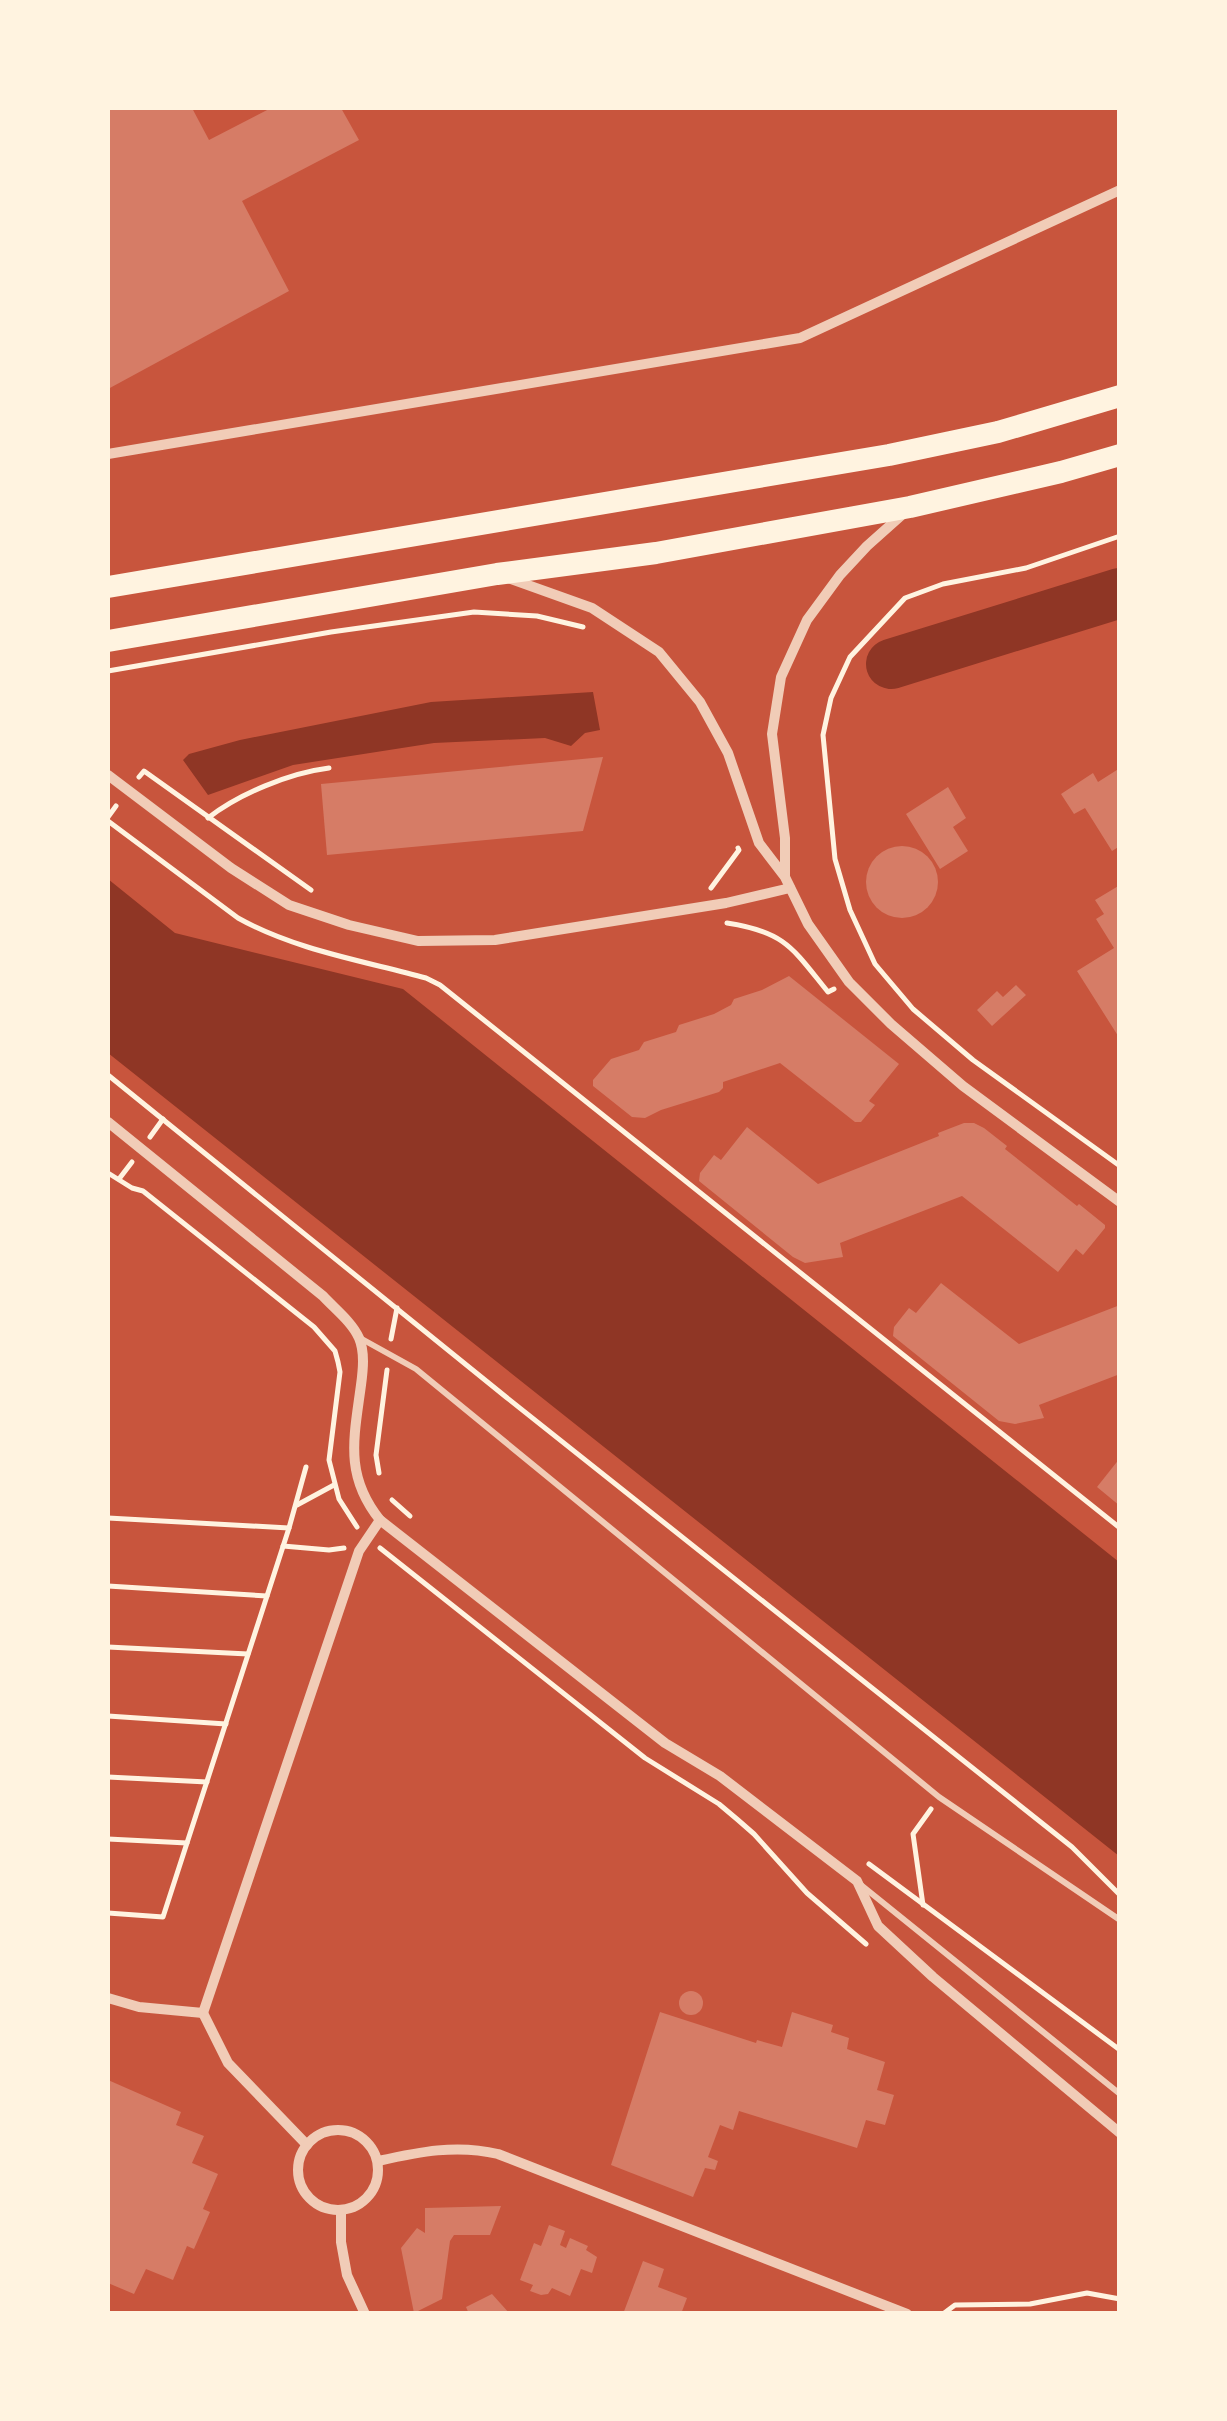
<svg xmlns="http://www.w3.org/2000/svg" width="1227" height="2421" font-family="'Asap Condensed',sans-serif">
<rect width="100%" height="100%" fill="#c8553d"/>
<g fill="#8f3625">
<path d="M593,692L600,730L585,733L571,746L545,738L434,743L293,765L208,795L183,760L189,754L240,740L431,702Z"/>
<path d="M108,879L175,933L403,989L1119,1562V1856L108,1053Z"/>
</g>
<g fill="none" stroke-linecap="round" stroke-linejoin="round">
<path stroke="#8f3625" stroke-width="50" d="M891,664L1120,593"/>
</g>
<g fill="#d67c66">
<path d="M108,108H192L209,140L271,108H341L359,140L242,201L289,291L108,389Z"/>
<path d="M603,757L583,831L327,855L321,784Z"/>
<path d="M1120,768V846L1112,851L1085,808L1074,814L1061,794L1093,773L1098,782Z"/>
<path d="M948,787L966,818L953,827L968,851L940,869L906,814Z"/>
<circle cx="902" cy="882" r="36"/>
<path d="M1120,885V1039L1077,971L1114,948L1096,919L1104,914L1095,900Z"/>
<path d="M789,976L899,1064L869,1101L875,1105L861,1122H855L780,1063L723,1082V1088L719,1092L661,1110L645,1118L632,1117L593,1086V1080L611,1059L639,1050L644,1042L676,1032L679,1025L714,1014L731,1005L734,999L762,990Z"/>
<path d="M1016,985L1026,995L992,1026L977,1010L997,991L1003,997Z"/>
<path d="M964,1123H974L984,1128L1007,1146L1005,1149L1077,1206L1079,1204L1105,1225V1228L1083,1255L1076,1249L1058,1272L962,1196L840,1243L843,1257L805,1263L793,1257L699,1181L700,1173L714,1155L721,1160L747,1127L818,1184L939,1136L938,1133Z"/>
<path d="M941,1283L1019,1344L1120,1305V1374L1039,1405L1044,1418L1015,1424L999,1421L893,1336L894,1327L909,1308L916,1313Z"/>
<path d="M1120,1458V1506L1097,1487Z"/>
<circle cx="691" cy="2003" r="12"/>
<path d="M660,2012L756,2043L757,2040L782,2047L792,2012L833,2025L831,2032L849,2038L847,2049L885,2062L877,2090L894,2095L885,2125L866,2120L857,2148L739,2111L733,2130L720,2125L708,2157L718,2161L715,2170L705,2168L693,2197L611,2165Z"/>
<path d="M108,2080L181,2112L176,2125L204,2136L192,2163L218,2174L203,2209L210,2212L194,2249L187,2246L173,2280L146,2269L134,2294L108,2283Z"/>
<path d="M501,2206L490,2235H454L450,2241L442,2299L414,2313L401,2248L417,2228L425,2233V2208Z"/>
<path d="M549,2225L565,2231L560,2245L566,2248L570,2238L588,2246L586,2250L597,2257L592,2273L581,2269L570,2296L552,2288L548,2294L541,2295L530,2291L533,2285L520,2280L534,2243L541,2246Z"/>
<path d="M643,2261L664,2269L658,2287L687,2298L681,2314H623Z"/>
<path d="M492,2294L510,2314H469L466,2307Z"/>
</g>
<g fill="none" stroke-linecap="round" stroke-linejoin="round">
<g stroke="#fff3e0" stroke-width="5">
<path d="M1120,536L1026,568L943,584L905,598L850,657L831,698L823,735L835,859L850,910L875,964L913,1009L973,1060L1120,1166"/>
<path d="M108,671L331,632L474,612L537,616L583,627"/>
<path d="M139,777L144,771L311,890"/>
<path d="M108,817L116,806"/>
<path d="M208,818C239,794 289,773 329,768"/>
<path d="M108,821L238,918C295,950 364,961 426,978L440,985L1120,1528"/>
<path d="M711,888L739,850L738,848"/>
<path d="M727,923C786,932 793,949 828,992L834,989"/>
<path d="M108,1075L506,1397L1072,1847L1120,1895"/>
<path d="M150,1137L163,1119"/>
<path d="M108,1173L132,1188L143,1191L314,1327L335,1351L338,1362L340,1372L329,1460L339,1499L357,1527"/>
<path d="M119,1179L132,1162"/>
<path d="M391,1339L397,1308"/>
<path d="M379,1473L376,1455L387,1370"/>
<path d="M392,1500L410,1516"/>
<path d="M297,1505L334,1485"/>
<path d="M108,1518L289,1528"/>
<path d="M283,1546L329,1550L344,1548"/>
<path d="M380,1548L645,1758L719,1804L738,1820L754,1834L807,1893L866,1944"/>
<path d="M108,1586L267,1596"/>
<path d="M108,1647L248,1654"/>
<path d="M108,1716L226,1724"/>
<path d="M108,1777L207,1782"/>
<path d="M108,1839L187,1843"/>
<path d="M869,1864L1120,2050"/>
<path d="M923,1905L913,1834L931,1809"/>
<path d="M108,1913L163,1917L289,1528L306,1467"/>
<path d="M943,2314L955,2305L1030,2304L1087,2293L1120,2299"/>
</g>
<g stroke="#f1ccb7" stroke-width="6">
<path d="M360,1338L416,1369L939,1797L1120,1920"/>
<path d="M861,1885L1120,2094"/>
</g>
<g stroke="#f1ccb7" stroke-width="10">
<path d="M108,454L800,338L1120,190"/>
<path d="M508,578L592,608L659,652L700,702L728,753L759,843L785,877L808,924L849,982L891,1024L963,1086L1120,1202"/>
<path d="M108,775L231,868L289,905L349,925L418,941L495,940L726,903L790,888"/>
<path d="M785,876V838L772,734L781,677L807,620L840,575L867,546L904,513"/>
<path d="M108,1122L323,1296C335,1309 352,1322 359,1338C365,1352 363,1370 361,1385C354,1438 344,1475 380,1520L665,1743L720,1776L857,1881L878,1926L933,1977L1120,2133"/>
<path d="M108,1998L139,2007L203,2013"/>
<path d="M203,2013L359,1551L380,1520"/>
<path d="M203,2013L228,2063L307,2145"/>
<circle cx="338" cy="2170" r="40"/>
<path d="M378,2161C419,2152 456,2144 498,2154L907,2314"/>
<path d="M341,2211V2242L347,2275L365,2314"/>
</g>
<g stroke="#fff3e0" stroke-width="22">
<path d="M108,587L889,455L998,432L1120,396"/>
<path d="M108,641L497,574L656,553L910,507L1061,472L1120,455"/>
</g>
</g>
<rect width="1227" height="2421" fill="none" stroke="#fff3e0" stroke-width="220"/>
</svg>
